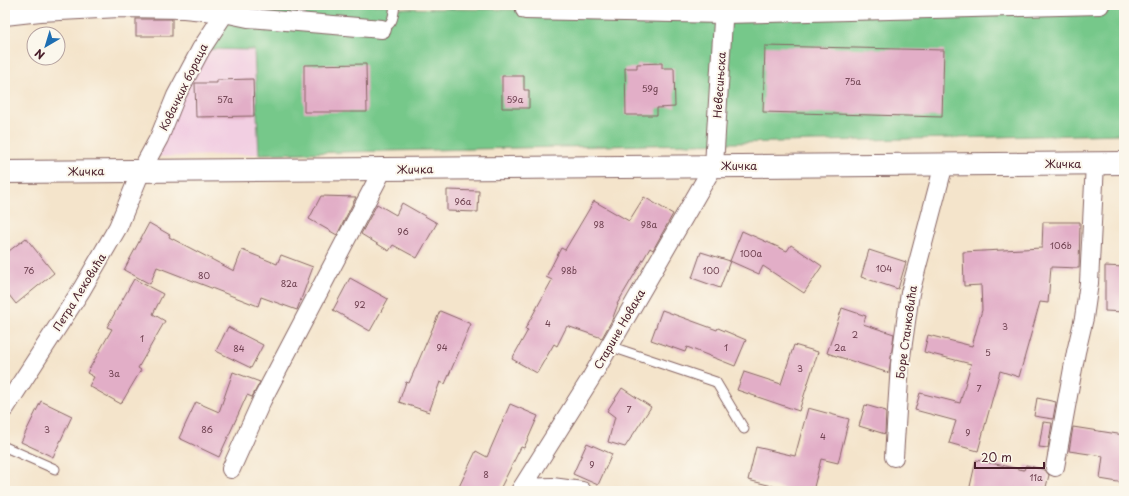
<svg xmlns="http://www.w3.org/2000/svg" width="1129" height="496" font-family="'Playpen Sans',sans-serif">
<rect width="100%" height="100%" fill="#fbf7ec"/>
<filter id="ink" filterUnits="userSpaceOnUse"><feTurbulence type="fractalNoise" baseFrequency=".025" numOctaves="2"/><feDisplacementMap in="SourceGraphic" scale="8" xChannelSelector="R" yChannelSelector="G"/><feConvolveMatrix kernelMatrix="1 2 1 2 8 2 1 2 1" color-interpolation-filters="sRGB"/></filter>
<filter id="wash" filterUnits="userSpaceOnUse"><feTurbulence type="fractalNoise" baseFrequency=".012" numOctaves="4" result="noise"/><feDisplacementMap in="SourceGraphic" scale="16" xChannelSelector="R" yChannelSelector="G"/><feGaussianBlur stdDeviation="0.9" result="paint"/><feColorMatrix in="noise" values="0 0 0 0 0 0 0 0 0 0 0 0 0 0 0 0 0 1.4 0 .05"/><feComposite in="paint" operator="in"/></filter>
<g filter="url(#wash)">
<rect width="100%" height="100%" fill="#f4e4cb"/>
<path fill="#f2cfe2" d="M201,49L254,50L259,154L149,157Z"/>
<path fill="#76c88a" stroke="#60745a" d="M230,5H388L389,8L525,10L1124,5V134L259,154L254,50L201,49Z"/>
<g id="blocks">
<g fill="#e2aec7">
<rect x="136" y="19" width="36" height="17"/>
<path d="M765,46L944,50L942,117L763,112Z"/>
<path d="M662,63V68H674L675,107L657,108V115H626L625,68H637V64Z"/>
<path d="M366,64L367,112H304V65Z"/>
<path d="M502,76H524V90H529V108H502Z"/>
<path d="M253,79L254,116L196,117L195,83H217V80Z"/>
<path d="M447,190L479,191L478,212L447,211Z"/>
<path d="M321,196L356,197L337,235L309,219Z"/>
<path d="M644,197L673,214L653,250L650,248L617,304H618L612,320L602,338L567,326L557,346L554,344L537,373L512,359L528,330L525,329L552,280L546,277L561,248L565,250L594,201L629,221Z"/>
<path d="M402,203L437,223L417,258L393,245L389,251L361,234L377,204L396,215Z"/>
<path d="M1043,222H1080L1079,268L1051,267L1048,303L1040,302L1019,377L1000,371L978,451L949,443L956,421L915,410L920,393L960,403L971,364L924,352L928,335L972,346L982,310L981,285L964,286L963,252L1042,248Z"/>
<path d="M149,223L170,235L169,237L234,271L242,250L277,264L281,255L313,267L297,310L261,297L258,306L157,267L150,284L124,270Z"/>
<path d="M742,231L787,251L791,245L822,266L804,293L763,266L759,274L730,261Z"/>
<path d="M26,238L54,273L16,304L5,290V254Z"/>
<path d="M869,250L906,262L898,289L861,277Z"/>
<path d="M701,252L730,261L720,288L692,278Z"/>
<path d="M1105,266L1124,267V312L1105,311Z"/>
<path d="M350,278L388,299L370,331L333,310Z"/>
<path d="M134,279L163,294L153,314L165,321L138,368L141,370L121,404L89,386L94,377L87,373L112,329L107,327Z"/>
<path d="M842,308L866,316L863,324L894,334L889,373L827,353Z"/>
<path d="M662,310L717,330L718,328L746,340L735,366L687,347L685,352L651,340Z"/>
<path d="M440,311L471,324L445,384L440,382L429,412L399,402L406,382L409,383Z"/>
<path d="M228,327L263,345L251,368L216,351Z"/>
<path d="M794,345L818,352L799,411L737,390L744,372L781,384Z"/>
<path d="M233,372L260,382L252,397L247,395L219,457L179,438L196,402L219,412Z"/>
<path d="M622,388L651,407L625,447L608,442L615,417L607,411Z"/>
<path d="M1037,398L1056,402L1053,419L1034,416Z"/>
<path d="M41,401L72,416L53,457L21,442Z"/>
<path d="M510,404L538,416L524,448L521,447L499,491H457L476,451L487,457Z"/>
<path d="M865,405L886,411L885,434L859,426Z"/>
<path d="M808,408L849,419L838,463L821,459L813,491H792L748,480L756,447L795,456Z"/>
<path d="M1043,422L1052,423L1048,448L1039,447Z"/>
<path d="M1073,427L1124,435V483L1100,479L1103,456L1069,451Z"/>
<path d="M587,443L612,454L598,485L573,474Z"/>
<path d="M976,460L1024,470L1026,465L1045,470L1049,475L1045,491H969Z"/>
</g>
</g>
</g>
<g filter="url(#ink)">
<use href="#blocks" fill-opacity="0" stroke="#866463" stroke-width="1"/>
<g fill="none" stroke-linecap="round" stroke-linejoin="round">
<g stroke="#866463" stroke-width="11">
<g id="service">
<path d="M382,29C394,23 393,17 395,5"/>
<path d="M609,346L716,382L744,429"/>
<path d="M5,447L55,469"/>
</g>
</g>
<g stroke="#866463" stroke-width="20">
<g id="minor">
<path d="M525,10L724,14L1100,5"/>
<path d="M5,16L40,12L120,8L184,9L224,13L248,18L382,29"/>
<path d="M5,408L82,289L118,227L141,171L159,138L176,96L201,49L230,5"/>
<path d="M894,457L900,364L910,293L944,164"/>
<path d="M1055,467L1076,352L1084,318L1089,283L1095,163"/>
<path d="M231,469L262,400L383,169"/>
<path d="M522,488L552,487L582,491"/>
<path d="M520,491L591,378L714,165L724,5"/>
</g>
</g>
<g stroke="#866463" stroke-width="24">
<path id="secondary" d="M5,172L1124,163"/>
</g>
<use href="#service" stroke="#fff" stroke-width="9"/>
<use href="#minor" stroke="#fff" stroke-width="18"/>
<use href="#secondary" stroke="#fff" stroke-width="22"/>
</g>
</g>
<g text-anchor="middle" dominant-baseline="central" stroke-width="4" stroke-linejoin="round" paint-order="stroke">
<g font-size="9" fill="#704352">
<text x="853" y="81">75a</text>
<text x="650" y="88">59g</text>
<text x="225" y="99">57a</text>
<text x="515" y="99">59a</text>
<text x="463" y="201">96a</text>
<text x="599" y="224">98</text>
<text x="649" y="224">98a</text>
<text x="403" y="231">96</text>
<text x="1061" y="245">106b</text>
<text x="751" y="253">100a</text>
<text x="884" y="268">104</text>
<text x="29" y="270">76</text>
<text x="569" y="270">98b</text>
<text x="711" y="270">100</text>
<text x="204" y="275">80</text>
<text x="289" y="283">82a</text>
<text x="360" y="304">92</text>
<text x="548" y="323">4</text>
<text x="1005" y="326">3</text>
<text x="855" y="334">2</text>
<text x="142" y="338">1</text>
<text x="442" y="347">94</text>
<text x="726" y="347">1</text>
<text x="840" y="347">2a</text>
<text x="239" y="348">84</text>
<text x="988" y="352">5</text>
<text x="800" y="368">3</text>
<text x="114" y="373">3a</text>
<text x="979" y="388">7</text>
<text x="629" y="409">7</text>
<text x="47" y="429">3</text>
<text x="207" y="429">86</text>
<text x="968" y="432">9</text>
<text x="823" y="436">4</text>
<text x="592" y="464">9</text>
<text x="486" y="474">8</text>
<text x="1036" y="477">11a</text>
</g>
<g font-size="11" fill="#4a1f2b" stroke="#fbf7ec">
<text transform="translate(719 85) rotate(-86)">Невесињска</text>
<text transform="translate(183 87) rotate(-64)">Ковачких бораца</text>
<text x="1063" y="163">Жичка</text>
<text x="739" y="165">Жичка</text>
<text transform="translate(415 169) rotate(-1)">Жичка</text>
<text transform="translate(86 171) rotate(-1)">Жичка</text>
<text transform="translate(79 292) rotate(-58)">Петра Лековића</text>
<text transform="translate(619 329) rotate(-60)">Старине Новака</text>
<text transform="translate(906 332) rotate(-82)">Боре Станковића</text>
</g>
</g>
<rect width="1129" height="496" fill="none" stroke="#fbf7ec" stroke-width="20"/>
<g transform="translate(46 46) rotate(218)"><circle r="19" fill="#fbf7ec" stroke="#b4a19f"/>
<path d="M0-3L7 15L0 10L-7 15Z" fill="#1f6fb2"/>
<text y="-6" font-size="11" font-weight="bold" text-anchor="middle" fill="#4a1f2b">N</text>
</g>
<path d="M975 462v6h69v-6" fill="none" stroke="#4a1f2b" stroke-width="2"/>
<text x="981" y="462" font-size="12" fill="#4a1f2b" stroke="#fbf7ec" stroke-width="3" paint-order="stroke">20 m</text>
</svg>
